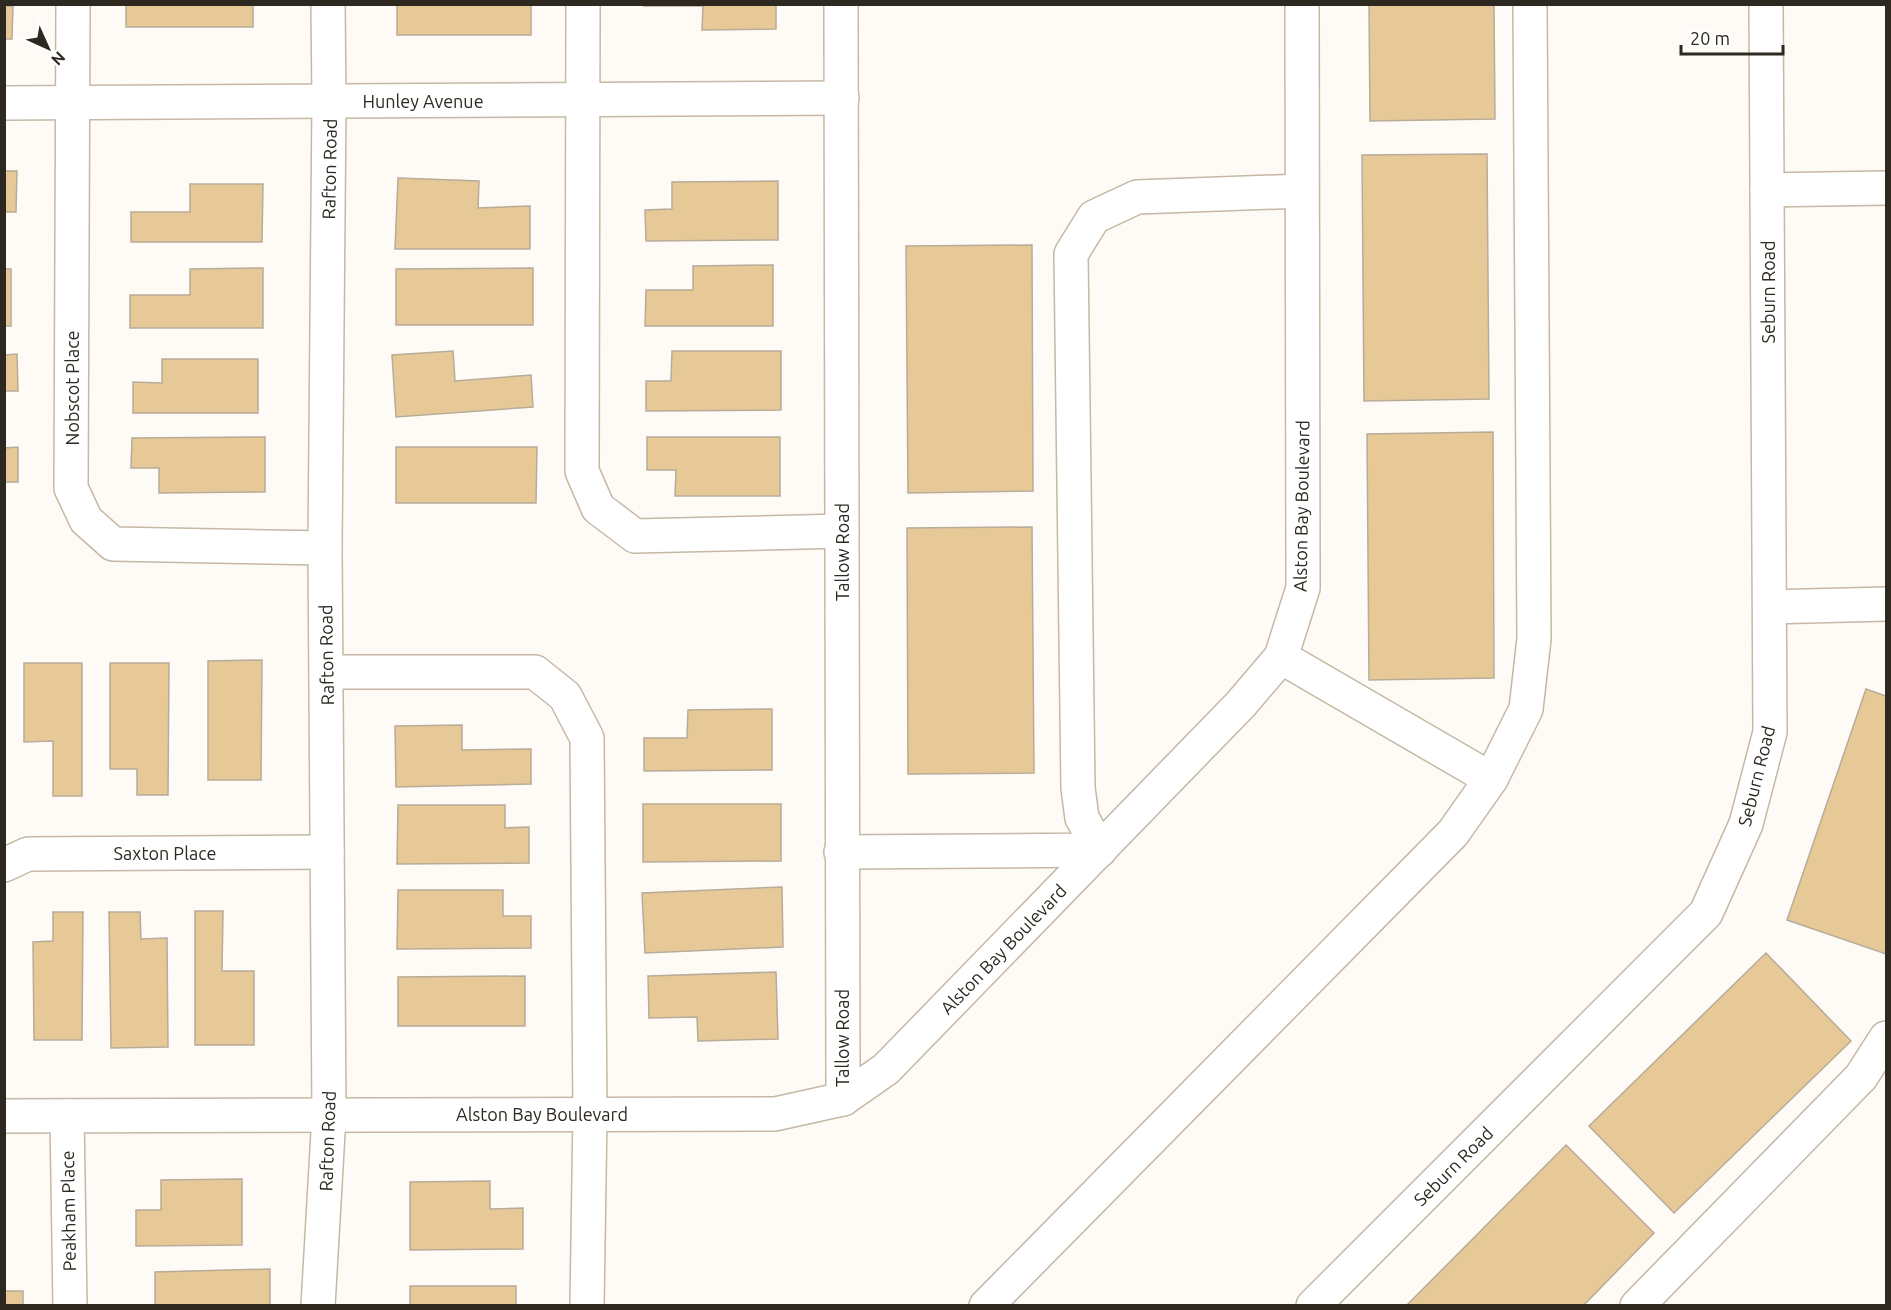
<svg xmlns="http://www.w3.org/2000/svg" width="1891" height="1310" font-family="Ubuntu,sans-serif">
<rect width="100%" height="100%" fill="#fefbf7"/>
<g fill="#e7c998" stroke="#b8ab98" stroke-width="1.5">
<rect x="126" y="4" width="127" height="23"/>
<rect x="397" y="4" width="134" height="31"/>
<path d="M644,4H776V29L702,30L703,6H644Z"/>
<path d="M1369,4H1494L1495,119L1370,121Z"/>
<path d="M4,6H13L12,39H4Z"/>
<path d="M1487,154L1489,399L1364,401L1362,155Z"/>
<path d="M4,171H17L16,212H4Z"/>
<path d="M398,178L479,181L478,208L530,206V249H395Z"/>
<path d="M778,181V240L646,241L645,210L672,209V182Z"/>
<path d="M190,184H263L262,242H131V212H190Z"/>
<path d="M1032,245L1033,491L908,493L906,246Z"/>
<path d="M773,265V326H645L646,290H693V266Z"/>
<path d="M263,268V328H130V295H190V269Z"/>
<path d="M533,268V325H396V269Z"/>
<rect x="4" y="269" width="7" height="57"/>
<path d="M453,351L455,381L531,375L533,407L396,417L392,355Z"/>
<path d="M672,351H781V410L646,411V381H671Z"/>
<path d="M17,354L18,391H4V355Z"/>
<path d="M162,359H258V413H133V382L162,383Z"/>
<path d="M1493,432L1494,678L1369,680L1367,434Z"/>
<path d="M265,437V492L159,493V468H131L132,438Z"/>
<path d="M647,437H780V496H675L676,470H647Z"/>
<path d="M18,447V482H4V448Z"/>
<path d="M396,447H537L536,503H396Z"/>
<path d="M1032,527L1034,773L908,774L907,528Z"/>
<path d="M262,660L261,780H208V661Z"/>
<path d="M24,663H82V796H53V741L24,742Z"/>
<path d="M110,663H169L168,795H137V769H110Z"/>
<path d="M1866,689L1886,696V954L1787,920Z"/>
<path d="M772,709V770L644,771V738H687L688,710Z"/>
<path d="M462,725V750L531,749V784L396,787L395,726Z"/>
<path d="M643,804H781V861L643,862Z"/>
<path d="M398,805H505V828L529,827V863L397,864Z"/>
<path d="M782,887L783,947L645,953L642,893Z"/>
<path d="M398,890H503V916H531V948L397,949Z"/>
<path d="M195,911H223L222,971H254V1045H195Z"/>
<path d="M53,912H83L82,1040H34L33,942L53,941Z"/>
<path d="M109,912H140L141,939L167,938L168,1047L111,1048Z"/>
<path d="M1766,953L1851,1041L1674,1213L1589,1126Z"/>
<path d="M776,972L778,1039L698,1041L697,1017L649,1018L648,976Z"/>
<path d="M525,976V1026H398V977Z"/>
<path d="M1566,1145L1654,1233L1583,1306H1406Z"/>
<path d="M242,1179V1245L136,1246V1210H161V1180Z"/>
<path d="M490,1181V1209L523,1208V1249L410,1250V1182Z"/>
<path d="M270,1269V1306H155V1272Z"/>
<rect x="410" y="1286" width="106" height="20"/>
<rect x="4" y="1291" width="19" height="15"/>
</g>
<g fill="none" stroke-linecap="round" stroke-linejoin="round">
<g stroke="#c5b8a4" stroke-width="36">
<g id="minor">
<path d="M73,4L71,488L86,520L113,544L325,548"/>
<path d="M583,4L582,471L598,508L635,536L842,531"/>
<path d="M841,4L843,1099"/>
<path d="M4,103L842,98"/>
<path d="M1767,190L1886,188"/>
<path d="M1770,607L1886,604"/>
<path d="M1281,657L1491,779"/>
<path d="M326,672H535L565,696L587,738L590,1114L587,1306"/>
<path d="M841,852L1100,850L1082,818L1078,788L1071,254L1094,217L1137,197L1302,191"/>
<path d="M4,865L28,854L327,852"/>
<path d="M4,1116L775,1114L843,1099L886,1069L1241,704L1281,657L1303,588L1302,4"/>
<path d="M67,1116L70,1306"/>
<path d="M318,1306L329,1115L325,548L329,101L328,4"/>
<path d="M986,1306L1453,833L1491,779L1526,709L1534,639L1530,4"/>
<path d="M1313,1306L1706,913L1746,824L1770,732L1766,4"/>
<path d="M1637,1306L1861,1077L1886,1038"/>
</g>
</g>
<use href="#minor" stroke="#fff" stroke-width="33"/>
</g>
<g text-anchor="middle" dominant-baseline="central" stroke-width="6" stroke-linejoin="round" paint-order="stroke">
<g font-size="18" fill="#2d2820" stroke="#fff">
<text x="423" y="101">Hunley Avenue</text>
<text transform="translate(329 169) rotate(-89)">Rafton Road</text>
<text transform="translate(1768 292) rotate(-90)">Seburn Road</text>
<text transform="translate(72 388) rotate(-90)">Nobscot Place</text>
<text transform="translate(1301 506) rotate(-89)">Alston Bay Boulevard</text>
<text transform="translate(842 552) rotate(-90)">Tallow Road</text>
<text transform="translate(326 655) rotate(-91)">Rafton Road</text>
<text transform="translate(1756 776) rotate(-76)">Seburn Road</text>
<text x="165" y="853">Saxton Place</text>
<text transform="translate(1003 949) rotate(-46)">Alston Bay Boulevard</text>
<text transform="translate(842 1038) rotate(-90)">Tallow Road</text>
<text x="542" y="1114">Alston Bay Boulevard</text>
<text transform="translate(327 1141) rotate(-88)">Rafton Road</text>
<text transform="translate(1453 1166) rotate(-45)">Seburn Road</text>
<text transform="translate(68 1211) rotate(-91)">Peakham Place</text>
</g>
</g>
<rect width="1891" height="1310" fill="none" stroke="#2d2820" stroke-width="12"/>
<g transform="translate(48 48) rotate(135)" stroke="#ffffff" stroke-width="4.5" paint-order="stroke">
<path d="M0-4.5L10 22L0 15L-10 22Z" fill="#2d2820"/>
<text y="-9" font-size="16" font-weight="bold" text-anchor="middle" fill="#2d2820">N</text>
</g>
<path d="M1681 45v9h102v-9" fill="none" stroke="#2d2820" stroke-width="3"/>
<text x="1690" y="45" font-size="18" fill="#2d2820" stroke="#ffffff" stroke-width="4.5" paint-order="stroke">20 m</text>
</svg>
